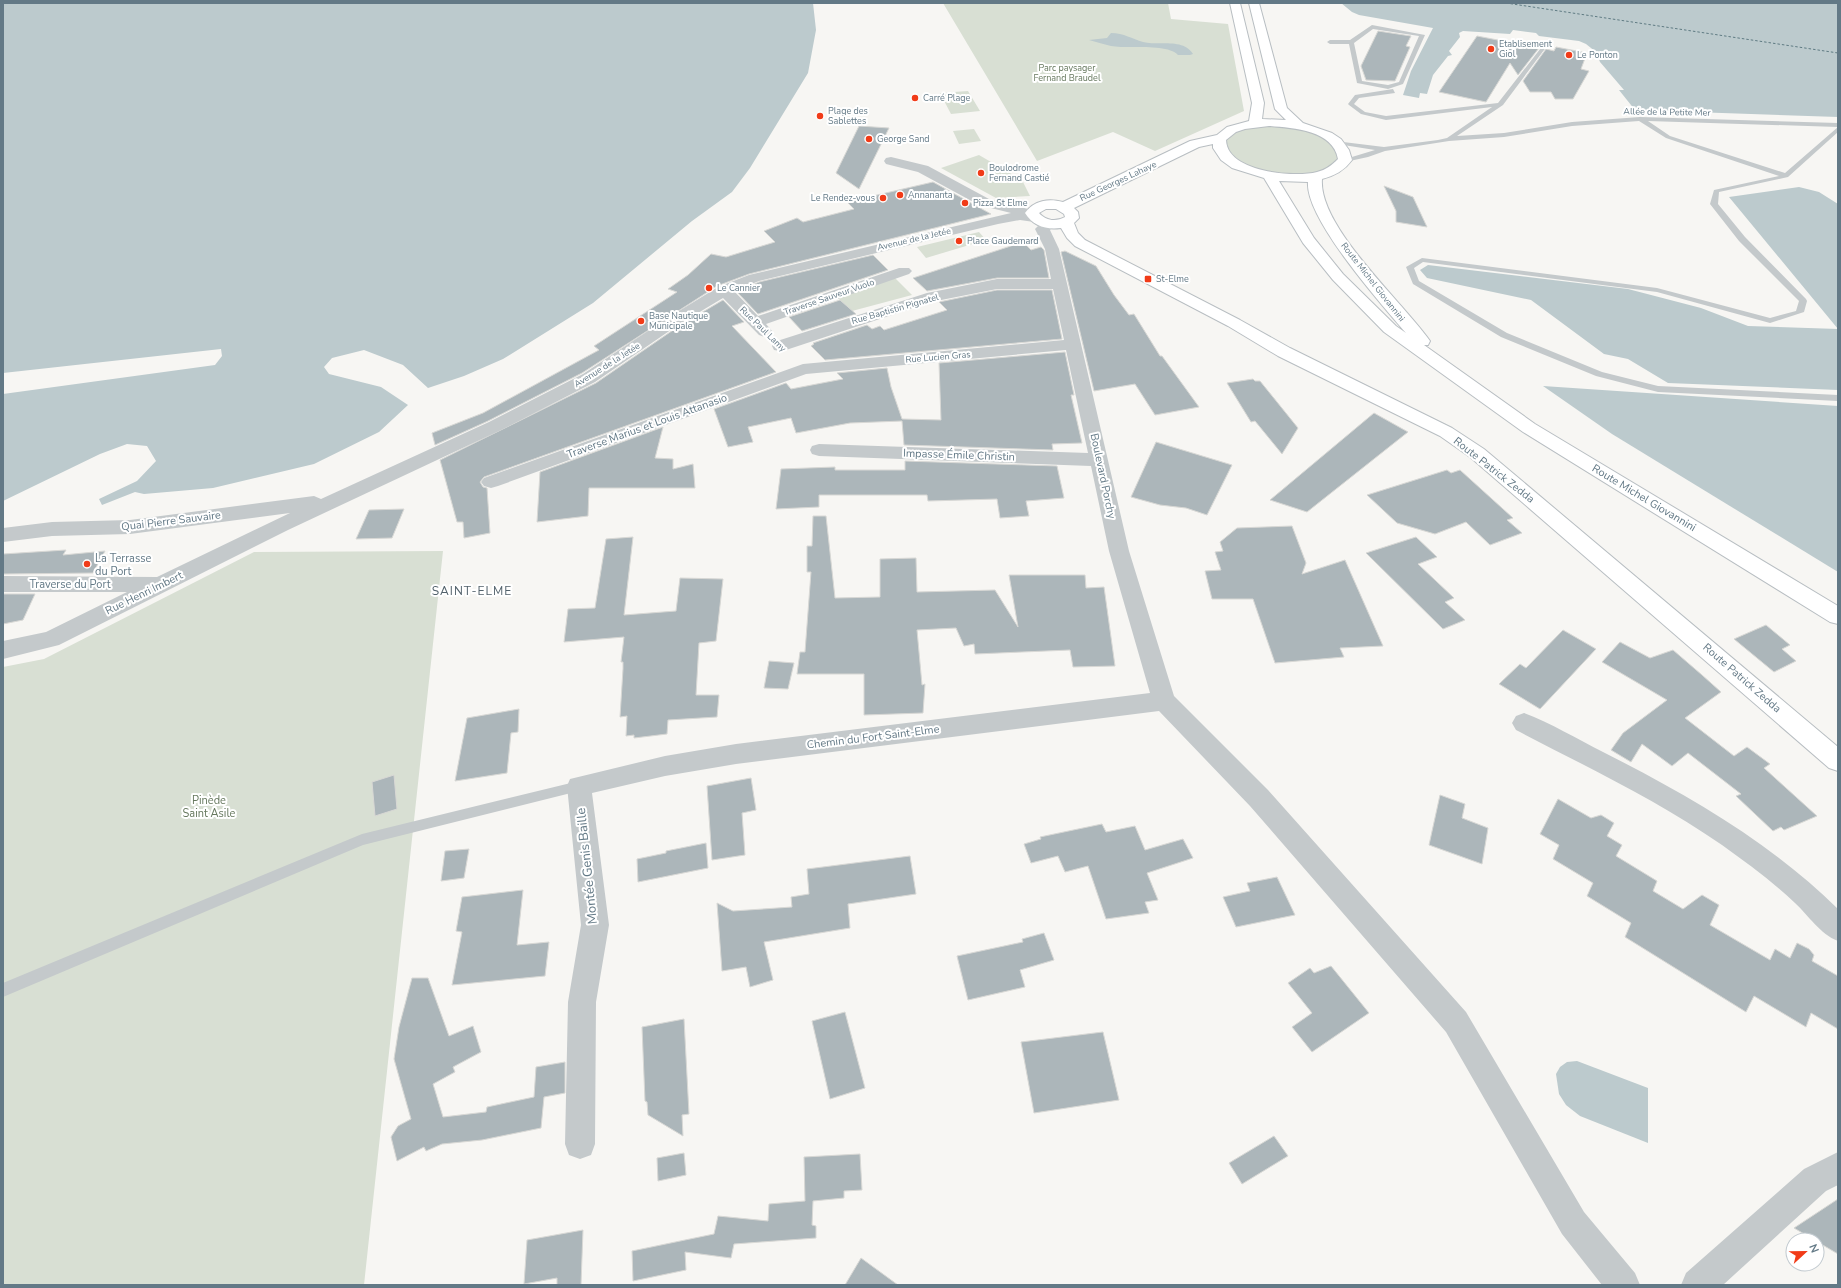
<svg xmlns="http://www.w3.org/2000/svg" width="1841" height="1288" font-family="'Nunito Sans',sans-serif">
<rect width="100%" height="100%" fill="#f7f6f3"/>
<g fill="#d8dfd3">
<path d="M943,3H1168L1171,19L1228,24L1244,111L1155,151L1113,132L1037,161Z"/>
<path d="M968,91L980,111L951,114L940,93Z"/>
<path d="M1240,126H1299L1337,142L1341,166L1293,178L1236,165L1221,138Z"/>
<path d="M974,129L981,141L959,144L953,131Z"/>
<path d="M979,155L1022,180L1030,196L996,198L941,168Z"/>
<path d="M979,232L986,240L926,258L917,247Z"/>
<path d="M895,278L912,295L852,311L837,297Z"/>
<path d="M443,551L364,1285H3V667L44,659L254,552Z"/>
</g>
<g fill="#bccacd">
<path d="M3,3H813L816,30L808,73L750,168L732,192L692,221L593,303L503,359L464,376L428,388L403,365L364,350L332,358L324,367L329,374L381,387L408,405L379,432L314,464L213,488L144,494L135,492L102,505L99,499L137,481L156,461L147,446L127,444L100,454L3,501V394L215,365L222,356L221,349L3,373Z"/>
<path d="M1341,3H1838V117L1635,110L1619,90H1624L1600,62L1596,52L1586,44L1579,41L1539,36L1536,33L1513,30L1510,34L1463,31L1459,33L1460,37L1449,51L1452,55L1448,56L1433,75L1427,94L1420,93L1419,98L1403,95L1411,71L1433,28L1359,15L1352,12Z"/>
<path d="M1111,33C1124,33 1132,39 1143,42C1159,46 1183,38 1193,54L1190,55H1178C1167,43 1127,49 1111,46C1103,44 1096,42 1089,40L1107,38Z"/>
<path d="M1799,187L1819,192L1838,204V390L1668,383L1628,359L1604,354L1531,300L1427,278L1420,270L1428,265L1628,289L1701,308L1748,326L1838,329L1729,197Z"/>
<path d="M1543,386L1838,406V572L1612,434Z"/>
<path d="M1577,1061L1648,1088V1143L1580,1116L1566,1105L1559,1094L1556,1074L1560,1067L1567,1062Z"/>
</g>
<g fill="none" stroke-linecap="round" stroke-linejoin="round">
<path stroke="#5f7b83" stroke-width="1" stroke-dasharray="2.5 2" stroke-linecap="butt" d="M1506,3L1838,53"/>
</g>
<g fill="#acb6ba" stroke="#d8d8d5">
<path d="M1378,31L1411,36L1406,46L1410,47L1395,81L1366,80L1361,66Z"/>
<path d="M1477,36L1539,48L1518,75L1510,63L1486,102L1439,92Z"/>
<path d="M1556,47L1587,53L1581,69L1589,71L1573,99H1555L1551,92H1530L1523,81L1546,49L1554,51Z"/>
<path d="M859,126L889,128L859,189L836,173Z"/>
<path d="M933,182L991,214L749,274L717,286L582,373L488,421L435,445L432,433L483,413L599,350L594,346L677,292L668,289L688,275L711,254L726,257L775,242L764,231L797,218L803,222L854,209L847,202Z"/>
<path d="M1384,186L1413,197L1427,227L1396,222V211Z"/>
<path d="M1023,242L1031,250L1041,247L1044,250L1049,278H997L927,291L913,278Z"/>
<path d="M1065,251L1096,266L1114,295L1129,315L1134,314L1160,356H1162L1199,407L1155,415L1135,384L1094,391L1061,252Z"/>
<path d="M873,255L888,270L758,314L737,292L759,282Z"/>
<path d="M997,290H1052L1062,339L825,360L811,346L814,344L813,343L867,325L872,329L880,326L884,330L947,310L939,302Z"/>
<path d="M723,300L744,322L732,326L776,372L484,477L480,482L483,487L487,488L490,533L464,538L463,522H457L440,460L596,383L679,326Z"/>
<path d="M840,300L856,314L802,331L789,317Z"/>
<path d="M1065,352L1074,395H1071L1082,443L1052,444L1053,450L904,445L902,421L850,423L796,433L791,418L748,427L753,442L728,447L714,409L786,383L791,389L843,379L837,373L887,368L891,387L902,419L941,420L939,363Z"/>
<path d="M1253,379L1255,381H1260L1298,428L1282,454L1255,421L1251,422L1227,383Z"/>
<path d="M1374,413L1408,432L1307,512L1270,500Z"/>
<path d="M663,427L655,458L673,459V469L693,464L695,488H589L588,516L537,522L540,472Z"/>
<path d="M1156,442L1232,465L1207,515L1186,508L1160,505L1131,497Z"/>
<path d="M905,461L1057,466L1064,498L1026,501L1029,516L1000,518L997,499L928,501L927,495H819V507L776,509L781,469L835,467V470H905Z"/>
<path d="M1447,470L1451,473L1460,470L1513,518L1507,520L1522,533L1490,545L1466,522L1435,534L1397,523L1367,495Z"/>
<path d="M404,509L392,538L356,539L369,510Z"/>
<path d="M813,516H826L835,598L880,597V559L916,558L917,592L995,590L1018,627L1009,575H1085L1086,588L1104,587L1115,666L1073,667L1070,650L975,654L974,644L964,646L956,628L917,630L922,685L925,684L923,713L864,715V674H797L800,652H805L811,572H807V546H812Z"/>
<path d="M1292,526L1306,563L1302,574L1345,560L1383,646L1340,648L1344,657L1275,663L1253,599H1212L1205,571L1221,570L1215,552L1223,551L1220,542L1237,528Z"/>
<path d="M633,537L624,615L676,611L680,578L723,579L716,641L699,643L696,695H719L717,717L668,720L667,734L634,738V735L626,736L627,716L620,717L623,669V662H621L624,637L564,642L568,609L595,608L606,539Z"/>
<path d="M1416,537L1437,557L1418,564L1454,598L1445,602L1465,620L1443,629L1366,553Z"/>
<path d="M66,550L63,555L105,551L93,573L3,574V554Z"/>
<path d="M3,594H35L23,620L3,624Z"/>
<path d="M1766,625L1790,645L1782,649L1796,661L1774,672L1734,639Z"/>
<path d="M1563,630L1596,649L1540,709L1499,684L1520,664L1526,668Z"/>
<path d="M1620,642L1650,658L1673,650L1702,675L1721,692L1685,718L1734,756L1747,747L1770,764L1764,768L1817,816L1784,830L1781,827L1773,831L1736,796L1741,794L1688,753L1672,766L1642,744L1631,762L1611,750L1623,733L1667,700L1602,662Z"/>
<path d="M769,661L794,663L788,689L764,688Z"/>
<path d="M519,709L518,732L511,733L507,773L455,781L467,718Z"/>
<path d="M394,775L397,809L375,816L372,782Z"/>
<path d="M751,778L756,810L742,813L745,855L712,860L707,786Z"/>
<path d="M1440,795L1465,804L1462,818L1488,828L1482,864L1429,845Z"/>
<path d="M1558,799L1591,818L1601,815L1614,823L1607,836L1622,845L1616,856L1657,881L1653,891L1683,909L1702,895L1719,905L1710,925L1770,960L1775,949L1790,958L1797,943L1809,949L1814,955L1812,961L1838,976V1029L1811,1013L1806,1027L1754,996L1746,1012L1625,937L1631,923L1587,896L1593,883L1553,859L1559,845L1540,834Z"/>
<path d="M1102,824L1106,832L1135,826L1145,850L1183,839L1193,858L1147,873L1158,900L1145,902L1149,913L1106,919L1088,866L1065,872L1058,856L1031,863L1024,844L1041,839L1040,837Z"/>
<path d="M706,843L708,868L638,882L637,859L666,853V851Z"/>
<path d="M469,849L464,878L441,881L445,851Z"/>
<path d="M910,856L916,894L848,904L850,928L764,942L773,980L750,987L746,967L722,971L717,903L733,911L792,907L791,897L809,894L807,869Z"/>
<path d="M1277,877L1295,915L1236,927L1223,897L1250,891L1247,883Z"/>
<path d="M523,890L517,945L549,942L545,976L452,985L462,932L456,931L462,897Z"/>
<path d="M1044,933L1054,960L1020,970L1025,987L968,1000L957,956L1023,942L1022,939Z"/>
<path d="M1331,966L1369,1013L1312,1052L1292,1027L1312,1013L1288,983L1310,968L1314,973Z"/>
<path d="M412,978H428L449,1036L473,1026L481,1052L453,1067L455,1072L433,1084L443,1117L486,1112L487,1107L534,1097L536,1067L565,1062V1093L544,1097L541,1128L482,1140L442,1144L426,1151L424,1147L397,1161L391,1137L398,1126L411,1119L394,1059L399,1027Z"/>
<path d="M845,1012L865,1088L830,1099L812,1021Z"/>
<path d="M684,1019L689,1114L682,1115L683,1136L648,1115L647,1102L645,1101L642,1027Z"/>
<path d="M1103,1032L1119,1100L1034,1113L1021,1042Z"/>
<path d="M1274,1136L1288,1156L1242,1184L1229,1163Z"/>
<path d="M684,1153L686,1175L658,1181L657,1158Z"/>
<path d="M860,1154L862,1190L844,1191V1198L813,1201L812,1225L816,1226V1238L734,1244L731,1258L685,1252L686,1270L633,1281L632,1251L714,1234L718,1216L768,1221L769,1204L805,1201L804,1157Z"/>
<path d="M1838,1199V1254L1794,1228Z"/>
<path d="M583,1230L581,1285H557V1278L524,1284L527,1240Z"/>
<path d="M861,1258L898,1285H845Z"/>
</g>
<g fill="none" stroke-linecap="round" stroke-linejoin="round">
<g stroke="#b8bec2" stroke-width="2">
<path id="secondary" d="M1230,3H1240L1264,103L1262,119L1286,120L1275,109L1249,3H1259L1287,108L1303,123L1332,133L1341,139L1349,150L1352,160C1344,171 1334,176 1322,179C1318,227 1403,302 1430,341L1428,345H1424L1535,424L1838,606V624L1830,622L1523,432L1384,332L1333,280L1303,243L1264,178L1232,168L1221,160L1213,148V144L1199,147L1074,208L1078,212L1079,218L1074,223L1078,233L1085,240L1240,320L1290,348L1452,428L1484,449L1838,747V771L1829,768L1470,457L1440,436L1278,356L1228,326L1075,246L1067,238L1061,228C1046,230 1033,226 1025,213C1034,200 1049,198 1063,202L1190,141L1217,135L1227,127L1249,121L1252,103ZM1269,126C1293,128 1333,130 1338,159C1332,165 1326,170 1317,172C1294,178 1227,172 1226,140L1236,132L1245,129ZM1279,181L1308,182C1305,218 1381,304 1406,333L1396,326L1343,274L1314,238ZM1046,209H1056L1064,214L1065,217C1056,222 1046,221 1039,213Z"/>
</g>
<g fill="#c4c9cb" fill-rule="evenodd">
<path d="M1372,25L1425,35L1403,84L1388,89L1357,83L1349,44H1330L1327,42L1330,40H1350ZM1373,29L1419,36L1399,82L1388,85L1362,81L1354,43Z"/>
<path d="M1544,44L1547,46L1503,105L1457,136L1504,133L1572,122L1640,117L1838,123V127L1648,121L1670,136L1785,173L1838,127V132L1788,177L1719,192L1718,204L1745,237L1806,299L1807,301L1804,312L1770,323L1657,292L1423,262L1414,268L1419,281L1507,333L1602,372L1658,386L1838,395V401L1658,392L1596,376L1501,337L1413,284L1406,267L1422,258L1657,288L1770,318L1796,311L1799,301L1739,241L1710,204L1714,190L1779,176L1666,138L1639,121L1572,126L1504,137L1449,141L1385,151L1368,157L1345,162L1342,160L1375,150L1337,144L1334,142L1335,141L1384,147L1438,140L1447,138L1492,107L1386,120L1361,114L1349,105L1348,104L1355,95L1393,89L1395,93L1359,98L1354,104L1365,112L1386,116L1498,103Z"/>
<path d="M579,781L583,782L585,786L583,790L363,845L3,997V983L362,834Z"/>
</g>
<g fill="#c4c9cb" fill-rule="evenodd">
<path d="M891,157L928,166L989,199L1028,209L1029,213L1039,215L1041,218L1039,221L1034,222L1020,220L998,224L759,281L734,291L758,316L899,268H909L912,271L909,274L766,324L773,332L771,335L765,337L759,335L723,298L678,325L595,382L501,430L288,530L59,645L3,659V641L46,632L127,592H3V576L157,577L290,513L130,534L52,536L3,542V528L52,522L130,520L314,496L321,499L489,422L583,374L666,319L718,287L749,275L1011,213L979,205L918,172L886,164L884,161L886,158Z"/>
<path d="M1048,220L1053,221L1055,224L1050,230L1059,249L1129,551L1174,696L1268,790L1466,1012L1584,1212L1635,1273L1640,1285H1602L1562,1234L1446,1032L1250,806L1159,711L736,764L665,776L592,793L609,925L596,1002L595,1144L591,1155L580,1159L569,1155L565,1144L568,1002L581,925L567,786L570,779L665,756L736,744L1150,693L1109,551L1091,466L819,456L812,454L810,450L812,446L819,444L1088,453L1066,350L806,374L498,486L491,488L484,486L481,482L484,478L803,364L1064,340L1053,289H997L931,302L786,350L780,351L774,350L772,346L774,342L927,293L997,279H1051L1045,249L1035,229L1043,221Z"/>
<path d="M1524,713C1551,723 1577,739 1603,752C1688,795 1770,842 1838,909V941C1820,934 1809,916 1795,903C1773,882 1747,863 1722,845C1657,800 1585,766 1516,730L1512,723L1516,716Z"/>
<path d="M1838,1152V1185L1826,1191L1723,1285H1681L1686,1273L1804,1169Z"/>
</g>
<use href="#secondary" fill="#fff" fill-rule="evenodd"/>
</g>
<g fill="#f13b18" stroke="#fff" stroke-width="1.5">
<circle cx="1491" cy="49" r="4"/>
<circle cx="1569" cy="55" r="4"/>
<circle cx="915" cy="98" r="4"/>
<circle cx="820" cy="116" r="4"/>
<circle cx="869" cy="139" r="4"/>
<circle cx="981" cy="173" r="4"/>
<circle cx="900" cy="195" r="4"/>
<circle cx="883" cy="198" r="4"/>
<circle cx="965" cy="203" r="4"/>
<circle cx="959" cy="241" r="4"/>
<rect x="1144" y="275" width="8" height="8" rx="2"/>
<circle cx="709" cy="288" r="4"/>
<circle cx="641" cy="321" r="4"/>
<circle cx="87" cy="564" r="4"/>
</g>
<g text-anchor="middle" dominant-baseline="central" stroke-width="4" stroke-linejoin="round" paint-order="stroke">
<g font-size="9" fill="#637986" stroke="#fff" text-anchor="start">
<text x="1499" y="44">Etablisement<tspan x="1499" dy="10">Giol</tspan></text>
<text x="1577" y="55">Le Ponton</text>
<text x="923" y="98">Carré Plage</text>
<text x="828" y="111">Plage des<tspan x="828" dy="10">Sablettes</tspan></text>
<text x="877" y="139">George Sand</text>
<text x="989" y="168">Boulodrome<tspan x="989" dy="10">Fernand Castié</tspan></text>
<text x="908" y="195">Annananta</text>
<text x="875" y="198" text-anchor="end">Le Rendez-vous</text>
<text x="973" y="203">Pizza St Elme</text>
<text x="967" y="241">Place Gaudemard</text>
<text x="1156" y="279">St-Elme</text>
<text x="717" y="288">Le Cannier</text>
<text x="649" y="316">Base Nautique<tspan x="649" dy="10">Municipale</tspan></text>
</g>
<g font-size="9" fill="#66785e" stroke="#fff">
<text x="1067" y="68">Parc paysager<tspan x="1067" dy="10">Fernand Braudel</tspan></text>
</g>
<g font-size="9" fill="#637986" stroke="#fff">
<text transform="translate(1667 112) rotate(1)">Allée de la Petite Mer</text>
<text transform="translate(1118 181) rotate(-25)">Rue Georges Lahaye</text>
<text transform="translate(914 239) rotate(-13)">Avenue de la Jetée</text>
<text transform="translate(1373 282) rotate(52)">Route Michel Giovannini</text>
<text transform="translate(829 297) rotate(-19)">Traverse Sauveur Vuolo</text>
<text transform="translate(895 309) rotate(-16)">Rue Baptistin Pignatel</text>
<text transform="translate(763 329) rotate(44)">Rue Paul Lamy</text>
<text transform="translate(938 357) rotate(-5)">Rue Lucien Gras</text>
<text transform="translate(607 365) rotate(-32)">Avenue de la Jetée</text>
</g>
<g font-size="11" fill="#637986" stroke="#fff">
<text transform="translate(647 426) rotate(-20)">Traverse Marius et Louis Attanasio</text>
<text transform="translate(959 455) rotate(2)">Impasse Émile Christin</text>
<text transform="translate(1494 470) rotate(38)">Route Patrick Zedda</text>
<text transform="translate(1103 476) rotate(78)">Boulevard Porchy</text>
<text transform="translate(1644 498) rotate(31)">Route Michel Giovannini</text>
<text transform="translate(171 521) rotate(-7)">Quai Pierre Sauvaire</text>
<text x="70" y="584">Traverse du Port</text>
<text transform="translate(144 593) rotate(-26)">Rue Henri Imbert</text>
<text transform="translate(1742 678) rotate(41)">Route Patrick Zedda</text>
<text transform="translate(873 737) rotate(-7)">Chemin du Fort Saint-Elme</text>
</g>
<g font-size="11" fill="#637986" stroke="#fff" text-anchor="start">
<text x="95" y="558">La Terrasse<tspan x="95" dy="13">du Port</tspan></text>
</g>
<g font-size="11" fill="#66785e" stroke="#fff">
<text x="209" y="800">Pinède<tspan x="209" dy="13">Saint Asile</tspan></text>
</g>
<g font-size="12" letter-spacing="1" fill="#52616b" stroke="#fff">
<text x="472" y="591">SAINT-ELME</text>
</g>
<g font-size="13" fill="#637986" stroke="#fff">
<text transform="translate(587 866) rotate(-96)">Montée Genis Baille</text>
</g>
</g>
<rect width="1841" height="1288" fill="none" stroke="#637986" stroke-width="8"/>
<g transform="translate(1805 1252) rotate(68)"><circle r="19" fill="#ffffff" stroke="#c1c9cf"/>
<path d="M0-3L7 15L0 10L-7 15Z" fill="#f13b18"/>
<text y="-6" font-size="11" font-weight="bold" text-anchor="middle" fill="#637986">N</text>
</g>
</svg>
